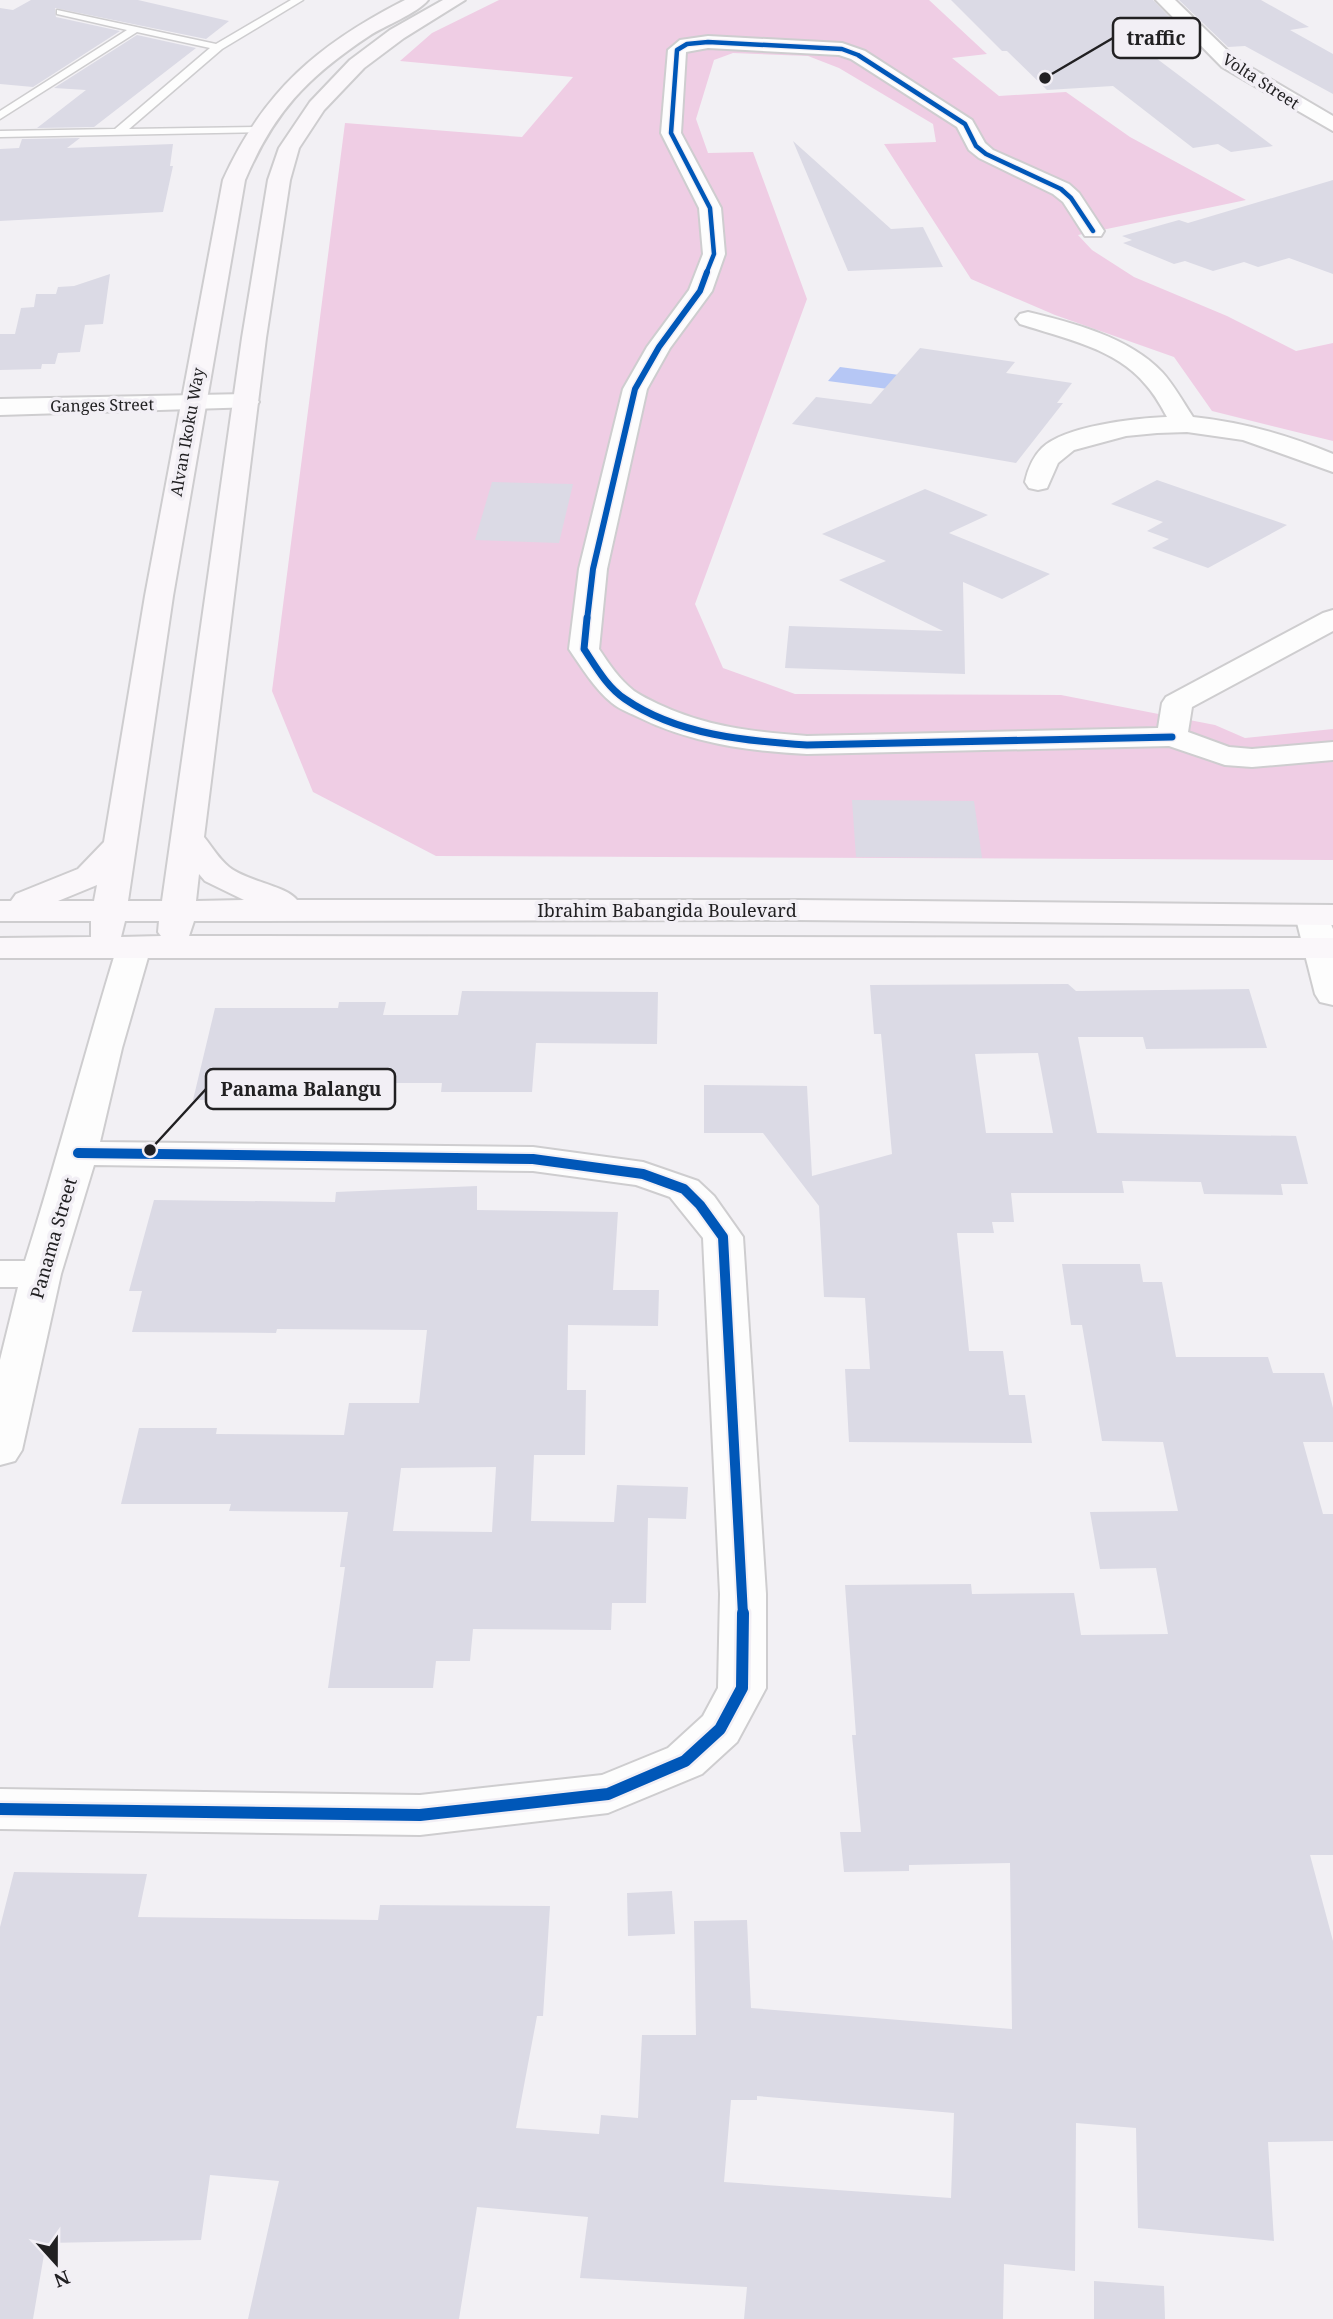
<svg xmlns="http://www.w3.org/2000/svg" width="1333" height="2319" font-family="'Noto Serif',serif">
<rect width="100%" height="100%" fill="#f2f0f4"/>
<path fill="#efcde4" d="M499,0H929L987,54L952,58L999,96L1066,92L1130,137L1246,200L1078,235L1092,250L1134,277L1227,316L1296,351L1333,343V441L1212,411L1174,357L1055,315L971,279L884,144L936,142L933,124L839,68L808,56L733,53L714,60L696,119L708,153L753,152L807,299L695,604L723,668L795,694L1061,695L1215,725L1245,738L1333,729V860L436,856L313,792L272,691L345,123L522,137L573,77L400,61L432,33Z"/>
<path fill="#b6c7f5" d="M840,367L914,377L903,391L828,381Z"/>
<g fill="#dbdae5" fill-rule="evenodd">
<path d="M31,0H138L229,21L206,39L55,8L56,17L120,31L33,87L0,84V8L13,10Z"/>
<path d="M951,0H1153L1200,49L1148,52L1273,146L1231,152L1218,144L1193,148L1113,86L1047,90L1007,51H1002Z"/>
<path d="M1179,0H1261L1309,27L1290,30L1333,54V94L1245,46L1228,47Z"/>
<path d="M137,35L196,48L94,127L37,128L86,90L54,88Z"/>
<path d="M80,138L67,148L173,144L170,166H173L163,212L0,221V149L19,148L22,139Z"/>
<path d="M793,141L891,229L923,227L943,267L848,271Z"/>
<path d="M1333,180V274L1289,258L1258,267L1244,262L1213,271L1185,261L1174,264L1123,243L1132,240L1122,236L1179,220L1188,223Z"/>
<path d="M110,274L103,324L85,325L80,352L58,353L55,364H42L41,369L0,370V334H15L21,308L34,307L36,294H56L58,287L74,286Z"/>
<path d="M920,348L1015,362L1006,373L1072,383L1057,403H1063L1016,463L792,424L816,397L871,404Z"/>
<path d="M1157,480L1287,525L1208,568L1152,548L1169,539L1147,531L1163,522L1111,504Z"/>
<path d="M492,482L573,484L559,543L475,540Z"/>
<path d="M925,489L988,515L949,533L1050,574L1002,599L963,582L965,674L785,668L789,626L943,631L839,580L886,561L822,534Z"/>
<path d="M852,800L974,801L982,858L856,857Z"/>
<path d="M1068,984L1076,991L1249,989L1267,1048L1146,1049L1143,1037H1078L1097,1133L1296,1136L1308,1184H1281L1283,1195L1204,1194L1201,1182L1122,1181L1124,1193H1011L1014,1222H992L994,1233H957L969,1351H1003L1009,1395H1025L1032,1443L849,1442L845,1369H870L865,1298L824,1297L819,1206L763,1133H704V1085L807,1086L812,1176L892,1154L881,1034H874L870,985ZM1038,1053L1053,1133H986L975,1054Z"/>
<path d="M462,991L658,992L657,1044L536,1043L532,1092H441L442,1083H377L374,1101L193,1100L215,1008H338L339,1002H386L383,1015H458Z"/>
<path d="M477,1186V1210L618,1212L613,1290H659L658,1326L568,1325L567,1390H586L585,1455H534L531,1521L614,1522L617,1485L688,1487L686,1519L648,1518L646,1603H612L611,1630L473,1629L470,1661H436L433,1688H328L345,1567H340L348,1512L229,1511L231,1504H121L139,1428H217L216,1434L344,1435L349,1403H419L427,1330L277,1329L276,1333L132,1332L142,1291H129L154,1200L335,1202L336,1192ZM496,1467L492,1532L393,1531L401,1468Z"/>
<path d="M1062,1264H1140L1143,1282H1162L1176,1357H1268L1273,1373H1324L1333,1408V1442H1303L1323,1514H1333V1855H1310L1333,1941V2141L1268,2142L1274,2241L1138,2228L1136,2128L1076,2123L1075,2271L1004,2264L1003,2319H744L747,2287L580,2278L588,2217L477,2207L459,2319H248L279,2181L210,2175L201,2240L46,2243L33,2319H0V1927L14,1872L147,1874L138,1917L378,1920L380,1905L550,1906L543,2016H537L516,2128L599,2134L601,2115L638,2118L642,2035H696L694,1921L747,1920L751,2008L1012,2029L1010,1863L909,1865V1871L844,1872L840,1832H861L852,1735H856L845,1585L971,1584L972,1594L1074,1593L1081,1635L1168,1634L1156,1568L1100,1569L1090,1512L1178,1511L1163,1442L1102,1441L1082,1325H1071ZM757,2096L954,2113L951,2198L724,2182L731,2100H757Z"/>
<path d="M672,1891L675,1934L628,1936L627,1893Z"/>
<path d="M1094,2281L1164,2286L1165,2319H1094Z"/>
</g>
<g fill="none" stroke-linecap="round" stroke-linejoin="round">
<g stroke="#cecdcf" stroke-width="3">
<path id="lane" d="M291,0H303L222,49L129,129L260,127L266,130L264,132L0,137V131L115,129L210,48L137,32L0,119V111L127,30L57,14V10L216,44Z"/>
</g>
<g stroke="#cecdcf" stroke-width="4">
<g id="street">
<path d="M1156,0H1175L1236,59L1333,116V131L1222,67Z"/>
<path d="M708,36L842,43L865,51L972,120L985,143L993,150L1069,184L1079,193L1104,231L1101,236H1085L1063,202L1053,194L979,158L969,150L957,127L851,59L839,55L708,48L686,52L681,133L721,208L725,254L712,291L670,348L647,389L607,569L599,649C609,664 619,679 634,691C641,696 650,700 658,704C706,727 755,732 807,736L1158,728L1162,703L1166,697L1323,613L1333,610V631L1192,707L1188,732L1229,747L1252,749L1333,742V760L1252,767L1225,765L1169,746L807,754C747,751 690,743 636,716C628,712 619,709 612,703C594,688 582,668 569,649L579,569L623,389L647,347L689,290L703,254L699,208L661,133L668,50L680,40Z"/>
<path d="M1028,312C1073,323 1129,337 1162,372C1174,385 1183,402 1193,417C1242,422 1288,435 1333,454V472L1243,440L1187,432L1157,433L1126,436L1074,450L1058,463L1047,488L1038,490L1029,488L1025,482C1028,469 1032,458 1042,448C1064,426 1136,418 1167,417C1161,406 1155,395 1146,385C1116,348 1063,338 1020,324L1016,319L1020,314Z"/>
<path d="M246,394L255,397L259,402L255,407L0,415V399Z"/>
<path d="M1312,905L1324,908L1333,929V1005L1320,1002L1315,994L1295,915L1300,908Z"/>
<path d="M134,937L146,940L151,947L122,1048L100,1142L533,1147L643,1162L698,1181L714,1196L743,1237L766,1594V1688L737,1742L702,1774L608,1813L420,1835L0,1829V1789L420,1795L602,1775L668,1748L703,1716L718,1688L720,1594L703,1238L670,1197L636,1185L533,1171L94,1165L61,1274L22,1450L15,1461L0,1465V1360L18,1287H0V1261H25C58,1157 85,1051 117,947L122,940Z"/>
</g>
</g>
<g stroke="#cecdcf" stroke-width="4">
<path id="secondary" d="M405,0H428C418,13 384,26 369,36C307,77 274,112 245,180L173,596L128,901H162L242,338L268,180L279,148L310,102L350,60L390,30L443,0H465L404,38L364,68L324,110L299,148L290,180L266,338L204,837C212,847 219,859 229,867C246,881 287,886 297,900H796L1333,905V925L796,920L194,921L189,936L1333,938V958H0V938L91,937V921H0V901H11L16,894L78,869L104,842L145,596L223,180C264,90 319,44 405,0ZM199,874L205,881L244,900L196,901ZM97,885L94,901H58ZM125,921H159L158,932L161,936L121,937Z"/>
</g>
<use href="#lane" fill="#fdfdfd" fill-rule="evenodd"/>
<use href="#street" fill="#fdfdfd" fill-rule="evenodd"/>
<use href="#secondary" fill="#faf7fa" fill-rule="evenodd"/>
<g stroke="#f2eff5" stroke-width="7">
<path id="cycleway-far4" d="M706,274L714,254L710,208L671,133L677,50L687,44L708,42L842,49L858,55L965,124L976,146L986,154L1061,189L1071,198L1093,231"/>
</g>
<g stroke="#f2eff5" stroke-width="9">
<path id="cycleway-far3" d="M587,620L593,569L635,389L659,347L700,291L707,272"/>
</g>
<g stroke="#f2eff5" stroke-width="10">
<path id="cycleway-far2" d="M587,618L584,649C596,667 607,687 625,699C677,735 746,741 807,745L1172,737"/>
</g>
<g stroke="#f2eff5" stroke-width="14">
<path id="cycleway-far1" d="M78,1153L533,1159L643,1174L684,1189L700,1205L723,1237L743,1615"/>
</g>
<g stroke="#f2eff5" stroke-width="17">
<path id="cycleway" d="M0,1809L420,1815L608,1794L685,1761L720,1729L742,1688L743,1613"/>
</g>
<use href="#cycleway-far4" stroke="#0057b8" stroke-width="4.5"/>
<use href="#cycleway-far3" stroke="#0057b8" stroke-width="6"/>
<use href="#cycleway-far2" stroke="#0057b8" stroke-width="7"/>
<use href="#cycleway-far1" stroke="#0057b8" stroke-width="10"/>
<use href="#cycleway" stroke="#0057b8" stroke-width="12"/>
</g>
<g text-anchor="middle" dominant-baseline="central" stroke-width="7" stroke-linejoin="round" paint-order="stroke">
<g font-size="16" fill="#212022" stroke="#f2eff5">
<text transform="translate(1261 81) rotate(33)">Volta Street</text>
<text transform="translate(102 405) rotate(-1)">Ganges Street</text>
<text transform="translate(187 432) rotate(-80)">Alvan Ikoku Way</text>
</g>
<g font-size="18" fill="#212022" stroke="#f2eff5">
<text x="667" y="910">Ibrahim Babangida Boulevard</text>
<text transform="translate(53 1238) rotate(-74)">Panama Street</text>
</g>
</g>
<path fill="none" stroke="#212022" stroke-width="2.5" d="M1045 78L1113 38M150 1150L206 1089"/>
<g fill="#212022" stroke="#f2eff5" stroke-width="2.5">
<circle cx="1045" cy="78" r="7"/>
<circle cx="150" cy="1150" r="7"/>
</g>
<g fill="#f2eff5" stroke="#212022" stroke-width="2.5">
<rect x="1113" y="18" width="87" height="40" rx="7"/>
<rect x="206" y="1069" width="189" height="40" rx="7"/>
</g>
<g font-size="19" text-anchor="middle" font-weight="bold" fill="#212022">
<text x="1156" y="45">traffic</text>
<text x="301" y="1096">Panama Balangu</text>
</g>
<g transform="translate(56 2263) rotate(159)" stroke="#f2eff5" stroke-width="5" paint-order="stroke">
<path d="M0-5L12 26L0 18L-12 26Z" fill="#212022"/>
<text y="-10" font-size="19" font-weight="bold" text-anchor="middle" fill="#212022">N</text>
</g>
</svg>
